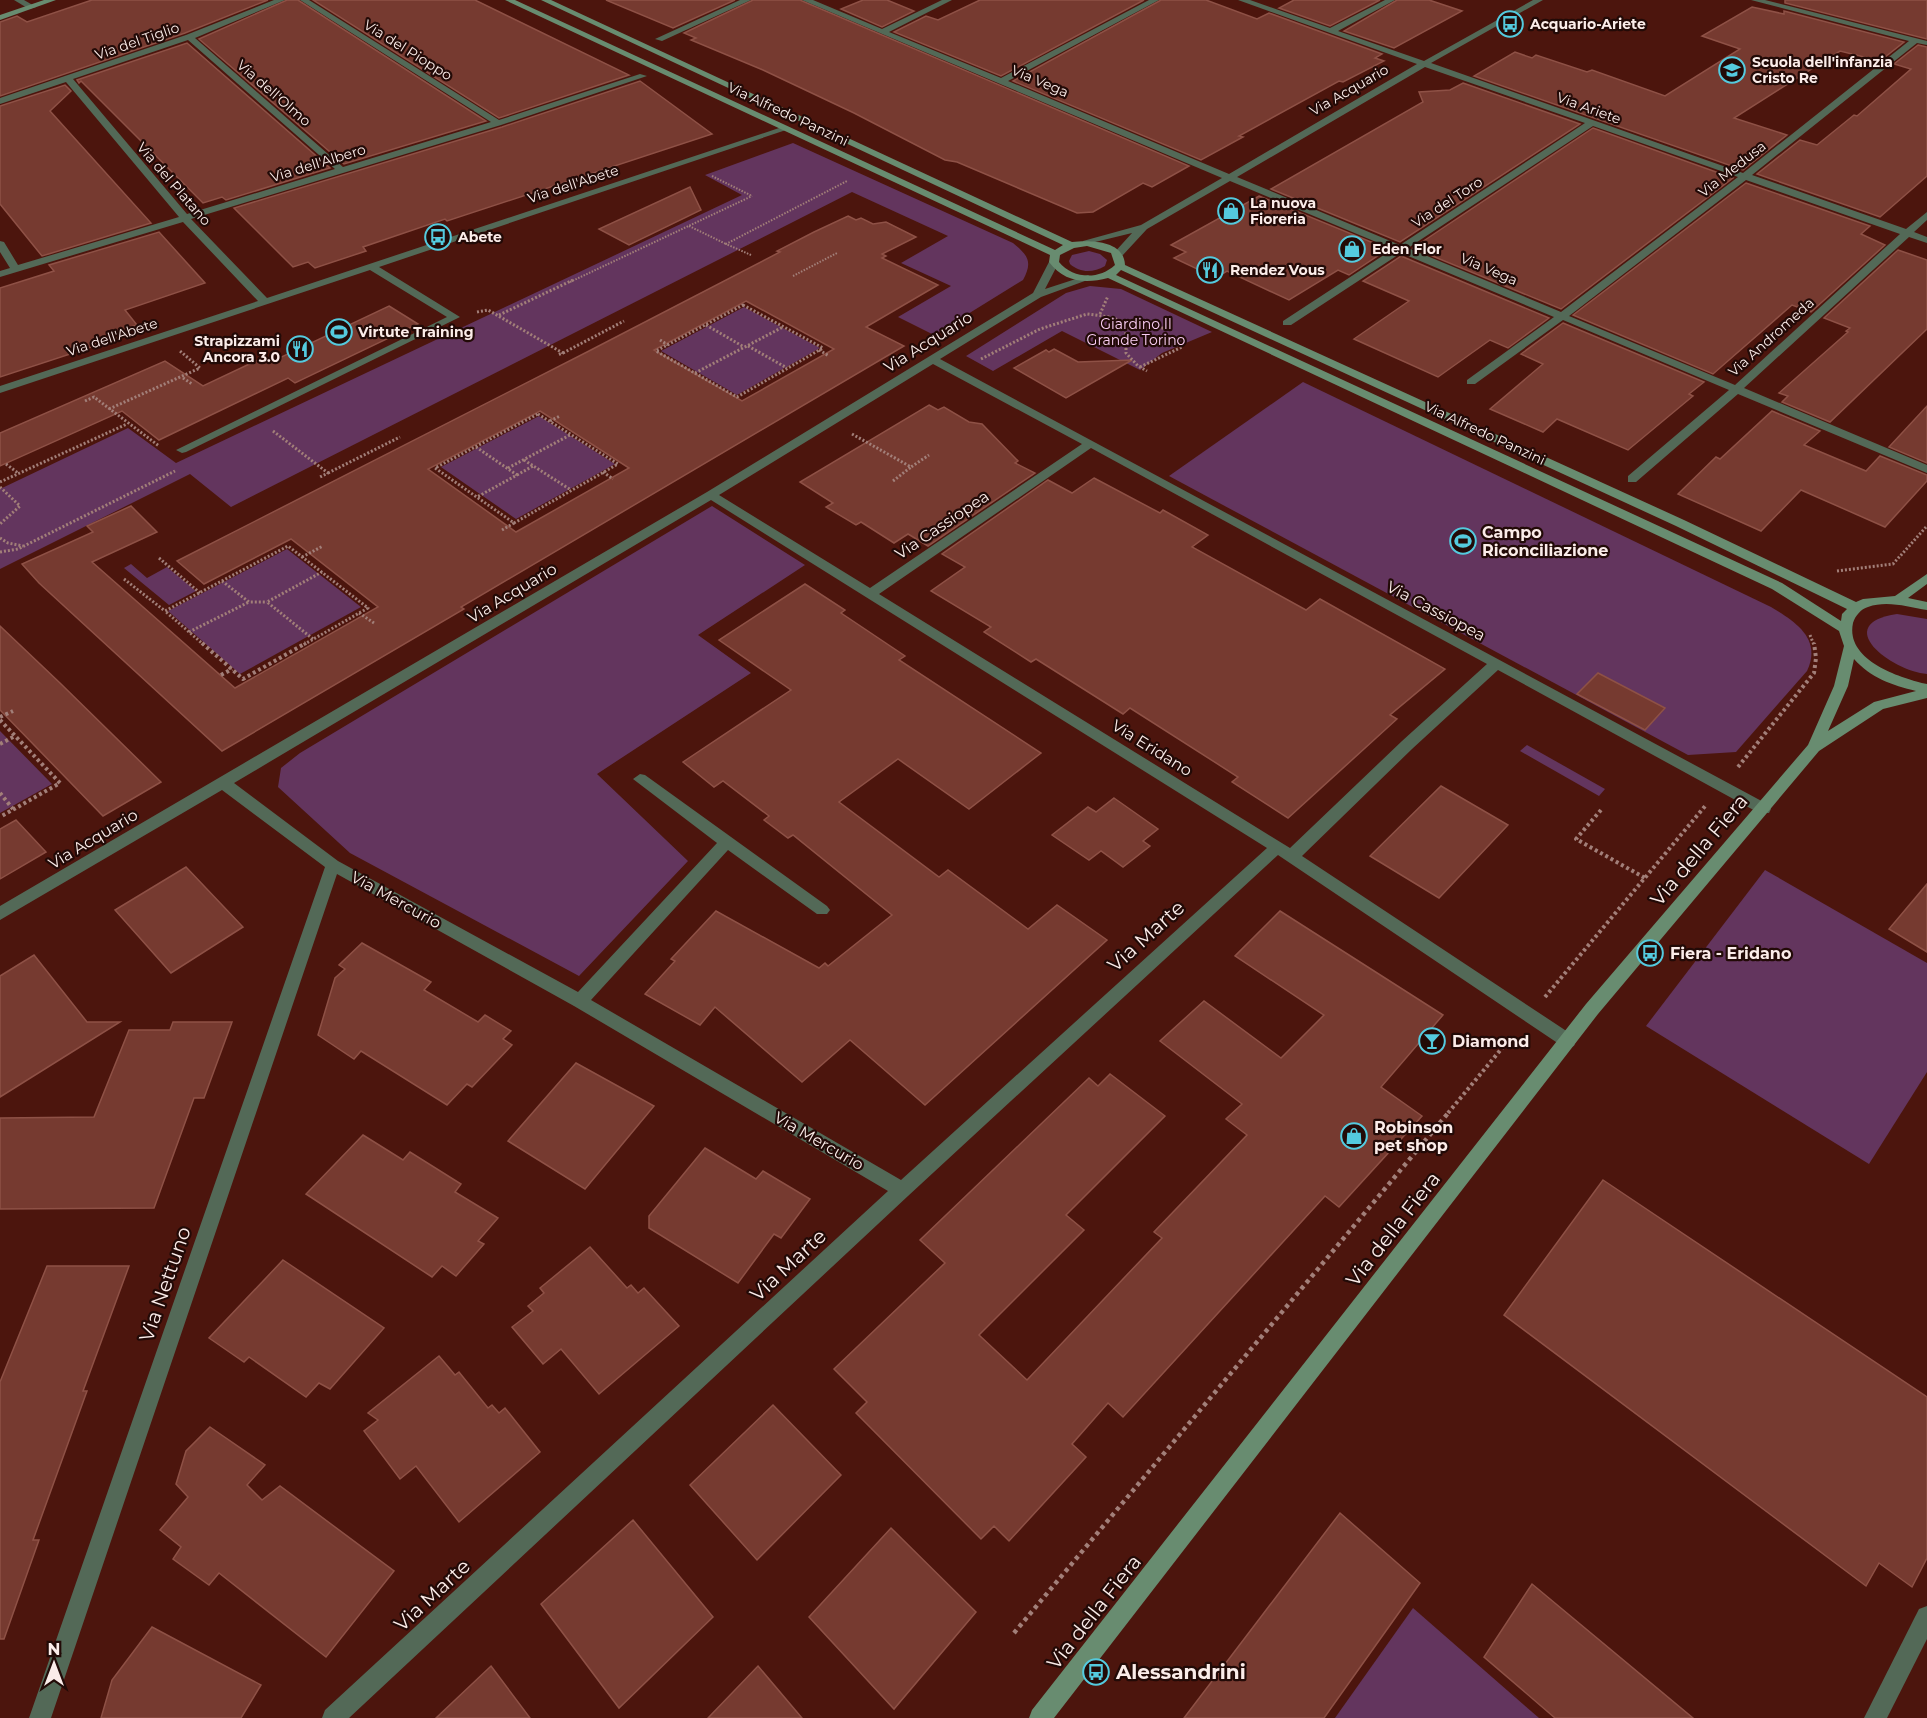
<svg xmlns="http://www.w3.org/2000/svg" width="1927" height="1718" font-family="Montserrat,sans-serif">
<rect width="100%" height="100%" fill="#4c150d"/>
<g fill="#63355e">
<path d="M793,143L1013,243C1028,255 1033,262 1023,280L934,335L898,317L951,286L901,263L948,236L852,192L231,507L190,474L0,569V489L128,428L176,463L742,195L705,175Z"/>
<path d="M1089,251L1100,254L1107,260L1105,266C1093,273 1080,273 1070,264L1069,261L1072,255Z"/>
<path d="M1090,286L1121,289L1212,332L1162,353L1140,370L1062,331L993,371L966,356L1066,293Z"/>
<path d="M744,307L820,348L737,395L661,351Z"/>
<path d="M1303,382L1771,607C1796,622 1822,639 1807,671L1736,752L1688,755L1169,476Z"/>
<path d="M539,416L615,464L516,519L441,467Z"/>
<path d="M712,506L805,565L698,635L751,673L597,774L688,861L579,976L350,853L278,787L281,768L300,753Z"/>
<path d="M287,549L361,607L240,674L168,611Z"/>
<path d="M131,564L147,578L167,567L196,591L169,605L124,568Z"/>
<path d="M1897,614L1927,619V674C1891,671 1830,624 1897,614Z"/>
<path d="M0,731L52,784L0,813Z"/>
<path d="M1527,745L1605,789L1599,796L1520,751Z"/>
<path d="M1765,870L1927,963V1072L1869,1164L1646,1026Z"/>
<path d="M1413,1608L1539,1718H1335Z"/>
</g>
<g fill="#763a30" stroke="#8e5146" stroke-width="1.5" fill-rule="evenodd">
<path d="M92,0H268L185,33L0,96V22L17,16L27,22Z"/>
<path d="M287,0H298L486,121L344,164L199,39Z"/>
<path d="M313,0H475L629,75L499,118Z"/>
<path d="M606,0H735L673,28Z"/>
<path d="M753,0H800L1189,166L1152,187L1143,183L1093,212L1077,213L957,162L945,160L854,113L763,70L691,40L696,38L684,33Z"/>
<path d="M863,0H887L914,11L882,27L841,9Z"/>
<path d="M980,0H1144L1001,76L894,32L926,16L938,20Z"/>
<path d="M1161,0H1206L1257,19L1269,13L1382,54L1375,58L1384,61L1343,82L1339,81L1239,136L1243,137L1201,160L1013,81Z"/>
<path d="M1294,0H1380L1330,26L1279,8Z"/>
<path d="M1397,0H1429L1462,11L1394,48L1344,31Z"/>
<path d="M1785,0H1927V39L1785,3Z"/>
<path d="M1752,7L1784,14V11L1904,42L1880,61L1840,51L1734,118L1787,135L1743,170L1474,76L1515,52L1532,58L1536,55L1587,72L1592,70L1665,96L1740,49L1702,36Z"/>
<path d="M187,43L330,168L226,200L222,197L203,203L81,81L79,83L77,80Z"/>
<path d="M1918,45L1927,47V176L1880,217L1757,174L1800,140L1817,145L1854,115L1857,116L1911,69L1894,64Z"/>
<path d="M640,81L712,134L447,221L445,219L363,247L366,251L315,268L308,262L293,267L234,208L502,127Z"/>
<path d="M1463,83L1580,124L1400,242L1271,189L1423,102L1419,92L1450,90Z"/>
<path d="M65,85L71,91L50,111L151,223L42,256L0,204V106Z"/>
<path d="M1593,128L1733,178L1561,309L1413,248Z"/>
<path d="M1746,183L1870,226L1861,234L1885,245L1811,312L1792,305L1713,374L1573,315Z"/>
<path d="M690,187L701,210L629,245L599,229Z"/>
<path d="M1259,196L1388,249L1349,275L1338,270L1289,300L1227,271L1216,278L1174,258L1186,252L1171,245Z"/>
<path d="M848,216L856,220L861,218L873,224L886,222L916,237L882,254L886,256L882,258L938,285L866,327L904,346L461,607L464,609L222,751L39,583L22,564L93,532L87,526L131,506L157,532L92,562L235,688L378,607L291,539L204,584L177,561L587,352L780,252L777,251L814,232ZM746,301L834,349L742,401L654,350ZM540,411L629,468L516,532L428,469Z"/>
<path d="M159,232L205,283L125,310L137,325L118,331L125,336L0,377V288L54,271L49,265Z"/>
<path d="M1898,250L1927,260V329L1830,422L1782,402L1788,396L1779,393L1848,332L1846,331L1850,328L1824,318Z"/>
<path d="M1401,256L1549,318L1508,348L1490,340L1438,377L1354,339L1409,301L1363,281Z"/>
<path d="M389,306L418,324L295,383L288,378L159,440L122,411L0,466V433L165,361L203,386L262,358L269,363Z"/>
<path d="M1563,323L1704,382L1689,394L1693,396L1628,450L1557,419L1543,432L1490,409L1543,364L1521,354Z"/>
<path d="M1054,349L1078,362L1132,360L1066,398L1014,368L1046,350L1049,352Z"/>
<path d="M929,405L938,410L944,407L969,422L982,424L1018,461L1015,463L1035,473L928,546L908,534L894,543L861,522L856,525L826,507L833,503L800,482Z"/>
<path d="M1927,406V463L1889,447Z"/>
<path d="M1772,411L1820,431L1804,445L1866,471L1880,456L1927,475V481L1885,527L1801,490L1761,531L1678,494L1716,457L1720,459Z"/>
<path d="M1094,478L1160,513L1163,510L1208,535L1192,547L1306,610L1320,599L1445,669L1390,715L1397,719L1288,818L1232,782L1238,777L1130,708L1123,714L1036,659L1031,662L984,632L991,627L931,591L965,567L942,554L1048,480L1072,493Z"/>
<path d="M805,584L845,610L841,613L905,656L899,660L1041,753L969,809L898,759L839,802L939,877L948,870L1028,929L1057,905L1107,940L925,1105L850,1040L802,1082L715,1007L700,1025L645,994L675,961L671,959L716,911L819,968L825,963L828,966L892,915L793,835L788,838L764,820L769,816L723,781L714,787L683,762L791,690L719,640Z"/>
<path d="M0,626L60,683L161,782L103,816L0,710Z"/>
<path d="M1598,673L1665,708L1645,730L1577,694Z"/>
<path d="M1441,786L1508,825L1439,898L1370,856Z"/>
<path d="M1114,798L1158,829L1143,841L1150,846L1123,867L1101,851L1089,860L1052,835L1088,807L1096,812Z"/>
<path d="M16,820L46,852L0,879V829Z"/>
<path d="M186,867L243,927L171,973L115,910Z"/>
<path d="M1927,884V952L1889,929Z"/>
<path d="M1280,911L1443,1015L1381,1087L1422,1116L1339,1207L1325,1196L1123,1417L1108,1403L1072,1444L1086,1457L1009,1541L994,1526L981,1539L856,1413L867,1402L834,1369L945,1263L920,1240L1089,1078L1098,1086L1110,1074L1165,1116L1066,1215L1084,1230L979,1335L1027,1380L1162,1238L1154,1232L1247,1135L1226,1119L1242,1104L1160,1041L1204,1001L1281,1058L1324,1015L1235,956Z"/>
<path d="M362,943L431,982L424,990L478,1022L485,1015L511,1031L503,1039L512,1045L472,1087L467,1084L447,1105L361,1051L354,1059L318,1035L335,978L345,969L339,965Z"/>
<path d="M34,955L87,1022H120L0,1097V976Z"/>
<path d="M173,1022H232L204,1098H194L154,1208L0,1209V1118L94,1117L129,1030H170Z"/>
<path d="M576,1063L654,1106L585,1189L508,1141Z"/>
<path d="M363,1135L403,1160L410,1152L461,1184L455,1192L498,1218L478,1241L484,1244L456,1276L442,1266L432,1277L306,1194Z"/>
<path d="M705,1148L756,1179L763,1171L810,1199L781,1238L774,1234L738,1283L649,1228V1216Z"/>
<path d="M1603,1180L1927,1397V1558L1912,1587L1879,1563L1866,1586L1504,1315Z"/>
<path d="M590,1247L627,1288L631,1285L638,1293L644,1288L679,1326L599,1394L561,1349L543,1364L512,1327L533,1311L528,1306L544,1293L540,1288Z"/>
<path d="M283,1260L384,1328L330,1389L319,1383L306,1397L249,1357L244,1362L209,1338Z"/>
<path d="M47,1266H129L83,1391H87L33,1540H39L4,1639H0V1382Z"/>
<path d="M439,1356L455,1375L459,1372L488,1408L492,1405L499,1413L505,1408L540,1452L459,1522L416,1466L400,1479L364,1431L378,1420L368,1413Z"/>
<path d="M773,1405L841,1475L757,1560L690,1485Z"/>
<path d="M210,1427L265,1465L247,1485L262,1500L280,1486L394,1571L326,1657L219,1573L209,1585L173,1559L181,1547L160,1530L188,1497L176,1484L186,1451Z"/>
<path d="M1340,1513L1420,1583L1324,1718H1184Z"/>
<path d="M633,1520L713,1617L619,1708L541,1604Z"/>
<path d="M891,1528L976,1612L894,1709L809,1617Z"/>
<path d="M1532,1584L1693,1718H1555L1484,1657Z"/>
<path d="M152,1627L261,1685L241,1718H101L112,1680Z"/>
<path d="M491,1666L530,1718H436Z"/>
<path d="M758,1666L802,1718H708Z"/>
</g>
<g fill="none" stroke-linecap="round" stroke-linejoin="round">
<g stroke="#a27f79" stroke-width="2" stroke-dasharray="1.5 1.5" stroke-linecap="butt">
<path d="M712,176L752,196"/>
<path d="M689,226L726,244"/>
<path d="M751,255L726,244L847,181"/>
<path d="M793,276L837,253"/>
<path d="M570,282L752,196"/>
</g>
<g stroke="#a27f79" stroke-width="3" stroke-dasharray="2 2" stroke-linecap="butt">
<path d="M743,305L823,348L737,397L656,351Z"/>
<path d="M477,312L488,310L563,353L557,355"/>
<path d="M1100,314L1108,296"/>
<path d="M499,315L573,280"/>
<path d="M1126,324V353L1138,366L1147,371"/>
<path d="M706,325L744,347"/>
<path d="M660,340L668,345"/>
<path d="M748,346L787,368"/>
<path d="M819,350L829,356"/>
<path d="M563,353L624,321"/>
<path d="M981,359L1040,329L1087,314L1110,317L1140,328H1170"/>
<path d="M1140,367L1182,347"/>
<path d="M695,373L783,327"/>
<path d="M183,378L192,384"/>
<path d="M85,401L94,397L159,446"/>
<path d="M109,409L200,368L180,351"/>
<path d="M538,414L618,464L514,523L435,468Z"/>
<path d="M550,421L560,416"/>
<path d="M273,431L328,473L320,477"/>
<path d="M852,434L911,467L929,455"/>
<path d="M476,447L517,475L477,497"/>
<path d="M524,460L571,490"/>
<path d="M6,464L18,473"/>
<path d="M508,468L570,435"/>
<path d="M603,472L613,479"/>
<path d="M328,473L400,437"/>
<path d="M517,475L533,466"/>
<path d="M893,481L911,467"/>
<path d="M0,482L127,424"/>
<path d="M0,487L20,506L0,524"/>
<path d="M502,530L514,523"/>
<path d="M0,538L8,543L23,546"/>
<path d="M0,552L18,549L175,471"/>
<path d="M302,557L323,546"/>
<path d="M159,558L200,593"/>
<path d="M1837,571L1893,564L1927,526"/>
<path d="M124,579L165,611"/>
<path d="M222,581L249,602H267"/>
<path d="M359,613L374,623"/>
<path d="M189,632L249,602"/>
<path d="M1810,635L1814,645"/>
<path d="M313,639L267,602L322,572"/>
<path d="M204,645L165,611L288,546L368,608L303,645"/>
</g>
<g stroke="#a27f79" stroke-width="4" stroke-dasharray="3 3" stroke-linecap="butt">
<path d="M202,643L243,679L306,643"/>
<path d="M221,675L232,669"/>
<path d="M0,717L13,711"/>
<path d="M0,720L60,783L0,817"/>
<path d="M0,744L15,736"/>
<path d="M1738,767L1814,673L1816,658L1814,643"/>
<path d="M0,793L13,809"/>
<path d="M1601,810L1576,839L1645,878"/>
<path d="M1545,997L1706,805"/>
<path d="M1448,1113L1513,1035"/>
</g>
<path stroke="#a27f79" stroke-width="4.5" stroke-dasharray="4 4" stroke-linecap="butt" d="M1014,1633L1449,1112"/>
<g fill="#536957" fill-rule="evenodd">
<path d="M14,0H24L36,7L29,9Z"/>
<path d="M274,0H285L195,38L343,167L491,122L300,0H309L499,120L640,74L647,76L501,125L191,219L267,298L782,127L789,129L379,267L460,317L186,452L182,453L176,450L447,317L370,270L0,393V386L258,301L183,222L0,277V271L10,268L0,252V241L4,242L18,265L179,217L66,82L0,104V98L186,35ZM188,40L335,169L187,214L73,79Z"/>
<path d="M740,0H751L662,41L655,39Z"/>
<path d="M802,0H813L882,29L942,0H952L889,32L1001,78L1149,0H1159L1008,81L1229,174L1417,64L1238,0H1250L1330,28L1385,0H1395L1338,31L1424,61L1533,0H1543L1431,63L1743,173L1909,41L1751,0H1765L1927,41V45L1917,43L1752,175L1906,229L1927,212V220L1914,232L1927,237V243L1909,237L1744,388L1927,465V473L1738,394L1636,482H1628V476L1729,390L1563,320L1475,384H1467V380L1554,317L1401,253L1291,325H1283V321L1393,249L1230,181L1147,229L1122,256L1113,254L1132,233L1083,245V241L1141,225L1222,178ZM1425,67L1585,123L1400,245L1237,177ZM1593,126L1738,177L1561,312L1408,248ZM1746,180L1900,234L1735,385L1569,316Z"/>
<path d="M1054,259L1059,262L1045,289L1088,275L1093,278L1041,297L940,359L1769,805L1771,809L1769,813H1759L1498,670L1412,749L1302,856L1574,1036L1576,1041L1574,1046L1568,1048L1562,1046L1278,855L908,1196L349,1718H322L325,1710L888,1191L574,1006L337,874L51,1718H29L325,867L222,790L0,920V906L707,492L1033,293L1049,262ZM933,364L1082,444L870,588L719,495ZM1091,448L1487,664L1402,741L1290,848L879,594ZM711,500L1267,848L901,1180L591,1000L728,850L817,914H827L830,910L827,906L645,775L640,774L633,779L717,843L578,992L338,861L234,783Z"/>
<path d="M1927,1606V1639L1887,1718H1864L1919,1609Z"/>
</g>
<g fill="#688c70" fill-rule="evenodd">
<path d="M44,0H56L0,20V15Z"/>
<path d="M505,0H515L1055,250L1063,245L541,0H551L1072,242C1090,240 1124,240 1125,265L1684,520L1856,602L1863,599L1895,596L1927,574V584L1908,598L1927,602V610C1908,607 1887,600 1868,607C1861,609 1855,616 1853,623C1845,660 1900,678 1927,684V698L1883,709L1819,751L1598,1014L1054,1718H1029L1032,1710L1586,1004L1808,745L1834,686L1844,646L1839,631L1772,589L1108,278C1085,284 1064,282 1049,262L1050,255ZM1087,246L1111,253L1115,265C1099,280 1073,279 1059,262L1060,255L1074,248ZM1121,270L1676,526L1847,609L1842,614L1841,621L1782,583L1116,275ZM1854,659C1871,678 1892,685 1916,691L1874,702L1828,731L1848,686Z"/>
</g>
</g>
<defs>
<g id="bus-ring" transform="scale(1.35)"><circle r="9.5" fill="#220a07" stroke="#54cade" stroke-width="1.5"/><path d="M-5-6H5V4H4V6H2V4H-2V6H-4V4H-5ZM-3.5-4V0h7V-4ZM-3.5 1.2v1.5H-2V1.2ZM2 1.2v1.5H3.5V1.2Z" fill="#54cade"/></g>
<g id="school-ring" transform="scale(1.35)"><circle r="9.5" fill="#220a07" stroke="#54cade" stroke-width="1.5"/><path d="M0-5L7-2L0 1L-7-2ZM-4 1L0 2.5L4 1V4Q0 6-4 4Z" fill="#54cade"/></g>
<g id="shop-ring" transform="scale(1.35)"><circle r="9.5" fill="#220a07" stroke="#54cade" stroke-width="1.5"/><path d="M-5-2.5h2.3a2.7 3.5 0 0 1 5.4 0H5L5.5 6h-11ZM-1.5-2.5h3a1.5 2.3 0 0 0-3 0Z" fill="#54cade"/></g>
<g id="restaurant-ring" transform="scale(1.35)"><circle r="9.5" fill="#220a07" stroke="#54cade" stroke-width="1.5"/><path d="M-5-6h1v4h1v-4h1v4h1v-4h1v5L-1.5 .5V6h-2V.5L-5-1ZM5-6V6H3V1.5H1.5Q1.5-4 5-6Z" fill="#54cade"/></g>
<g id="stadium-ring" transform="scale(1.35)"><circle r="9.5" fill="#220a07" stroke="#54cade" stroke-width="1.5"/><path d="M0-5a6.5 5 0 1 0 0 10a6.5 5 0 1 0 0-10ZM-3.5-1.8h7v3.6h-7Z" fill="#54cade"/></g>
<g id="bar-ring" transform="scale(1.35)"><circle r="9.5" fill="#220a07" stroke="#54cade" stroke-width="1.5"/><path d="M-6-5H6L.8 .8V4.5H3.5V6h-7V4.5H-.8V.8Z" fill="#54cade"/></g>
</defs>
<g fill-rule="evenodd">
<use href="#bus-ring" x="1510" y="24"/>
<use href="#school-ring" x="1732" y="70"/>
<use href="#shop-ring" x="1231" y="211"/>
<use href="#bus-ring" x="438" y="237"/>
<use href="#shop-ring" x="1352" y="249"/>
<use href="#restaurant-ring" x="1210" y="270"/>
<use href="#stadium-ring" x="339" y="332"/>
<use href="#restaurant-ring" x="300" y="349"/>
<use href="#stadium-ring" x="1463" y="541"/>
<use href="#bus-ring" x="1650" y="953"/>
<use href="#bar-ring" x="1432" y="1041"/>
<use href="#shop-ring" x="1354" y="1136"/>
<use href="#bus-ring" x="1096" y="1672"/>
</g>
<g text-anchor="middle" dominant-baseline="central" stroke-width="4.5" stroke-linejoin="round" paint-order="stroke">
<g font-size="14" font-weight="bold" fill="#fbece9" stroke="#220a07" text-anchor="start">
<text x="1530" y="24">Acquario-Ariete</text>
<text x="1752" y="62">Scuola dell'infanzia<tspan x="1752" dy="16">Cristo Re</tspan></text>
<text x="1250" y="203">La nuova<tspan x="1250" dy="16">Fioreria</tspan></text>
<text x="458" y="237">Abete</text>
<text x="1372" y="249">Eden Flor</text>
<text x="1230" y="270">Rendez Vous</text>
<text x="358" y="332">Virtute Training</text>
<text x="280" y="341" text-anchor="end">Strapizzami<tspan x="280" dy="16">Ancora 3.0</tspan></text>
</g>
<g font-size="14" fill="#fbece9" stroke="#220a07">
<text transform="translate(137 41) rotate(-19)">Via del Tiglio</text>
<text transform="translate(408 50) rotate(32)">Via del Pioppo</text>
<text transform="translate(1040 81) rotate(23)">Via Vega</text>
<text transform="translate(1349 90) rotate(-30)">Via Acquario</text>
<text transform="translate(274 93) rotate(41)">Via dell'Olmo</text>
<text transform="translate(1589 108) rotate(20)">Via Ariete</text>
<text transform="translate(788 114) rotate(25)">Via Alfredo Panzini</text>
<text transform="translate(318 163) rotate(-17)">Via dell'Albero</text>
<text transform="translate(1732 169) rotate(-38)">Via Medusa</text>
<text transform="translate(174 184) rotate(49)">Via del Platano</text>
<text transform="translate(573 184) rotate(-18)">Via dell'Abete</text>
<text transform="translate(1447 202) rotate(-33)">Via del Toro</text>
<text transform="translate(1489 269) rotate(23)">Via Vega</text>
<text transform="translate(112 337) rotate(-18)">Via dell'Abete</text>
<text transform="translate(1771 337) rotate(-42)">Via Andromeda</text>
<text transform="translate(1485 433) rotate(25)">Via Alfredo Panzini</text>
</g>
<g font-size="14" fill="#facef4" stroke="#220a07">
<text x="1136" y="324">Giardino Il<tspan x="1136" dy="16">Grande Torino</tspan></text>
</g>
<g font-size="16" fill="#fbece9" stroke="#220a07">
<text transform="translate(928 342) rotate(-32)">Via Acquario</text>
<text transform="translate(942 525) rotate(-34)">Via Cassiopea</text>
<text transform="translate(512 593) rotate(-31)">Via Acquario</text>
<text transform="translate(1436 611) rotate(28)">Via Cassiopea</text>
<text transform="translate(1152 748) rotate(32)">Via Eridano</text>
<text transform="translate(93 839) rotate(-31)">Via Acquario</text>
<text transform="translate(396 900) rotate(29)">Via Mercurio</text>
<text transform="translate(819 1141) rotate(30)">Via Mercurio</text>
</g>
<g font-size="16" font-weight="bold" fill="#fbece9" stroke="#220a07" text-anchor="start">
<text x="1482" y="532">Campo<tspan x="1482" dy="18">Riconciliazione</tspan></text>
<text x="1670" y="953">Fiera - Eridano</text>
<text x="1452" y="1041">Diamond</text>
<text x="1374" y="1127">Robinson<tspan x="1374" dy="18">pet shop</tspan></text>
</g>
<g font-size="20" fill="#fbece9" stroke="#220a07">
<text transform="translate(1699 850) rotate(-50)">Via della Fiera</text>
<text transform="translate(1146 936) rotate(-42)">Via Marte</text>
<text transform="translate(1393 1229) rotate(-52)">Via della Fiera</text>
<text transform="translate(788 1265) rotate(-43)">Via Marte</text>
<text transform="translate(165 1284) rotate(-71)">Via Nettuno</text>
<text transform="translate(432 1595) rotate(-43)">Via Marte</text>
<text transform="translate(1094 1612) rotate(-52)">Via della Fiera</text>
</g>
<g font-size="20" font-weight="bold" fill="#fbece9" stroke="#220a07" text-anchor="start">
<text x="1116" y="1672">Alessandrini</text>
</g>
</g>
<g transform="translate(54 1664)" stroke="#220a07" stroke-width="4.5" paint-order="stroke">
<path d="M0-4.5L10 22L0 15L-10 22Z" fill="#fbece9"/>
<text y="-9" font-size="16" font-weight="bold" text-anchor="middle" fill="#fbece9">N</text>
</g>
</svg>
